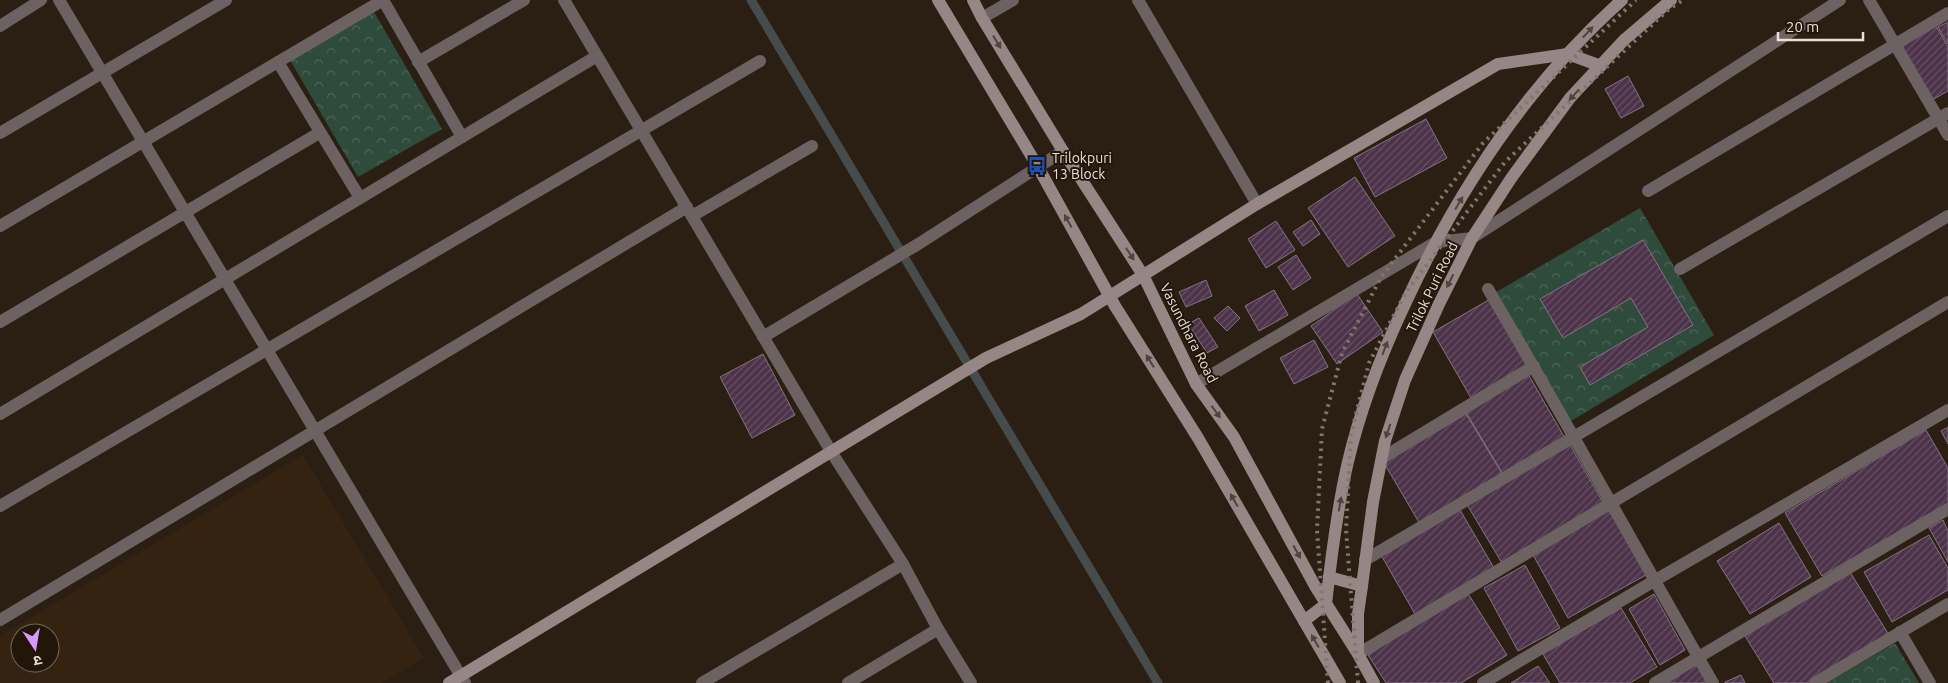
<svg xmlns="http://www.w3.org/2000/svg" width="1948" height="683" font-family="Ubuntu,'Noto Sans Devanagari',sans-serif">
<defs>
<pattern id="park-crowns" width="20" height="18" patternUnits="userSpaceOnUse" patternTransform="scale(1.25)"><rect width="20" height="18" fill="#2e4b3b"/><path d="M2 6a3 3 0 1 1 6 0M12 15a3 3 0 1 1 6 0" fill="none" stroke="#4c6557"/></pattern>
<pattern id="building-hatch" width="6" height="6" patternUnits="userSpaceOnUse" patternTransform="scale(1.25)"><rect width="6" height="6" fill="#4d334a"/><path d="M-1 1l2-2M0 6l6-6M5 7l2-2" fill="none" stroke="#675063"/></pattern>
</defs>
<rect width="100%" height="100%" fill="#2b1f13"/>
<path fill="#342311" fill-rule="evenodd" d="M303,455L424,658L382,683H0V636ZM20,633H50V663H20Z"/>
<g fill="url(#park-crowns)">
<path d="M374,12L442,129L358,177L290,60Z"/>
<path d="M1640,208L1714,335L1571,421L1493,294Z"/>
<path d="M1895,643L1919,683H1827Z"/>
</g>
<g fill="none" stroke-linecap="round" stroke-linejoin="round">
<path stroke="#464c4b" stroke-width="9" d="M751,0L1158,683"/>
</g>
<g fill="url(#building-hatch)" stroke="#847381">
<path d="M1948,22V44L1938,27Z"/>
<path d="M1936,26L1948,47V91L1932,100L1901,46Z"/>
<path d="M1628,76L1644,106L1621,118L1605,89Z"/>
<path d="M1426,119L1447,158L1375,197L1354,158Z"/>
<path d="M1355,177L1395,236L1348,267L1308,208Z"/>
<path d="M1311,220L1320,234L1303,246L1293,232Z"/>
<path d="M1276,221L1295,250L1266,268L1248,239Z"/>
<path d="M1643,240L1693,325L1590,385L1580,367L1648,327L1631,298L1563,338L1540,299Z"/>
<path d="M1296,255L1311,278L1293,290L1278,267Z"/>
<path d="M1206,280L1212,296L1186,307L1179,292Z"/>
<path d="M1274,290L1288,315L1259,331L1245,306Z"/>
<path d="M1357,294L1383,332L1337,364L1311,326Z"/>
<path d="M1492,298L1530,365L1471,398L1433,332Z"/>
<path d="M1228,306L1240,318L1227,331L1214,318Z"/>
<path d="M1199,318L1218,347L1207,353L1188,324Z"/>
<path d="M1314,340L1328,367L1294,384L1280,358Z"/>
<path d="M763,354L795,415L752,438L720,377Z"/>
<path d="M1527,372L1566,440L1504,476L1464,409Z"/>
<path d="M1466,414L1503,475L1420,524L1384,463Z"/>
<path d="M1948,427V444L1941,431Z"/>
<path d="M1926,430L1948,468V503L1822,576L1785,513Z"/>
<path d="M1569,443L1604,504L1502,563L1466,503Z"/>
<path d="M1460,510L1494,568L1415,614L1381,555Z"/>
<path d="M1610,510L1646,575L1568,618L1532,553Z"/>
<path d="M1943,520L1948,531V562L1929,528Z"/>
<path d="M1779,523L1811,577L1750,614L1717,561Z"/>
<path d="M1929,535L1948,568V590L1892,622L1864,572Z"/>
<path d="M1525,565L1560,628L1518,651L1484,588Z"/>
<path d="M1850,572L1889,635L1810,683H1774L1745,636Z"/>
<path d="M1467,592L1507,655L1461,683H1386L1368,655Z"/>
<path d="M1654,594L1685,650L1660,665L1629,609Z"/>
<path d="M1621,608L1657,667L1630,683H1560L1543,654Z"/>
<path d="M1697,664L1709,683H1667Z"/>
<path d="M1538,666L1550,683H1511Z"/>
<path d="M1741,675L1745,683H1725V682Z"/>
</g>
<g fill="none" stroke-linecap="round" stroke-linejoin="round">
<g stroke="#6c6262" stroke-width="12">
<path d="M59,0L465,683"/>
<path d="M383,0L462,137"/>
<path d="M564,0L832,453L903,564L938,629L971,683"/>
<path d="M1138,0L1257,204"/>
<path d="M1869,0L1948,135"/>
<path d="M982,18L1013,0"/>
<path d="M0,26L41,0"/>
<path d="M278,62L360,198"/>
<path d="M418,62L524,0"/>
<path d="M0,133L226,0"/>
<path d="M1648,191L1948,13"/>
<path d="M692,216L812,146"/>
<path d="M0,226L383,0"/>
<path d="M1680,269L1948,113"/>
<path d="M1488,289C1565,419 1638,552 1713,683"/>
<path d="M0,322L319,133"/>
<path d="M763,337L920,243L1063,151"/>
<path d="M1196,384L1436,242L1472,238L1840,0"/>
<path d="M0,414L597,56"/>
<path d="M1382,458L1534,366"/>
<path d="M0,506L760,61"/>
<path d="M1365,560L1948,216"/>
<path d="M0,620L687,207"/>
<path d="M1900,632L1930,683"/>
<path d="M1358,654L1948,302"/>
<path d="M702,683L903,564"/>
<path d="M848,683L938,629"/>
<path d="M1483,683L1654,581L1948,410"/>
<path d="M1655,683L1948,509"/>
<path d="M1815,683L1948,604"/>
</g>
<g stroke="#968686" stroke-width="12">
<path d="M938,0L1038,167L1115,306L1198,438L1340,683"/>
<path d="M973,0L982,18L1063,151L1143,275L1196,384L1234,437L1315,586L1358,654L1374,683"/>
<path d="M1329,577L1362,586"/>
<path d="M1326,604C1331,558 1337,511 1347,466C1360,409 1381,355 1406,302C1458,190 1529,83 1622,0"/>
<path d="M1304,621L1326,604"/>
<path d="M1358,653V614L1362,586L1373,502L1385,441L1405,380L1439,304L1472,238L1512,177L1570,98L1624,40L1671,0"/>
<path d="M449,683L986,358L1081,314L1257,204L1498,64L1568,54L1601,66"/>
</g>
<g stroke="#81766c" stroke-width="4" stroke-dasharray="2.5 5" stroke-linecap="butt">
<path d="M1328,683L1317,530L1322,429L1342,353L1381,277L1483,143L1636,0"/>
<path d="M1358,683L1346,530L1351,434L1369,363L1406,292L1505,162L1669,9L1683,0"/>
</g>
</g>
<defs><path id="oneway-solid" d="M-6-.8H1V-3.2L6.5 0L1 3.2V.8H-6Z" transform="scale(1.25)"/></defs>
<g fill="#50433b">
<use href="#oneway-solid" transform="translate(1588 32) rotate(-47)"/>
<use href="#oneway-solid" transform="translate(997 42) rotate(58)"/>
<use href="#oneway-solid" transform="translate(1574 95) rotate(132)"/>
<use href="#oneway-solid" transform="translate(1459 203) rotate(-59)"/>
<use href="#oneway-solid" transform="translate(1068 221) rotate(-119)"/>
<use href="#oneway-solid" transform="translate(1130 254) rotate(57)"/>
<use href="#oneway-solid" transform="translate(1450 281) rotate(117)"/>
<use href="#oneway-solid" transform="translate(1385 348) rotate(-69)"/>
<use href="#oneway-solid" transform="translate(1150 361) rotate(-122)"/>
<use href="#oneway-solid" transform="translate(1216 412) rotate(54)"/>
<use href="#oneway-solid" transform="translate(1388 431) rotate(109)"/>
<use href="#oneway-solid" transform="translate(1234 500) rotate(-120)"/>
<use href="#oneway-solid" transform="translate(1340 504) rotate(-80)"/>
<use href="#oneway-solid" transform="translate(1297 552) rotate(61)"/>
<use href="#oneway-solid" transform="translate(1315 641) rotate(-120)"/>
</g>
<defs>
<g id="bus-bare" transform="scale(1.5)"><path d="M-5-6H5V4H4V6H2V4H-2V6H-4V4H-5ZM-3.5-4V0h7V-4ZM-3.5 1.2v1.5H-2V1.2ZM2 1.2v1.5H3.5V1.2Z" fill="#1a4fb4" stroke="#211609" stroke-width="2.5" paint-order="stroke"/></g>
</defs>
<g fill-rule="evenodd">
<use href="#bus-bare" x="1037" y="166"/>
</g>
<g text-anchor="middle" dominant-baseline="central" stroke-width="4" stroke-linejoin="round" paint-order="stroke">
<g font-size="14" fill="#e9e0d8" stroke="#211609" text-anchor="start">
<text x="1052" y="158">Trilokpuri<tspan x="1052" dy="16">13 Block</tspan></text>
</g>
<g font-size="14" fill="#e9e0d8" stroke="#211609">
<text transform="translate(1432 287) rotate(-64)">Trilok Puri Road</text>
<text transform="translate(1189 333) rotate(63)">Vasundhara Road</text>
</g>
</g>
<g transform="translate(35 648) rotate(168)"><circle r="24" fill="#211609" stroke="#71675c"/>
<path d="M0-4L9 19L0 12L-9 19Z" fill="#d69bfa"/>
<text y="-8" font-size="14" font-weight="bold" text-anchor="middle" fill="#e9e0d8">उ</text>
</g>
<path d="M1778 32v8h85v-8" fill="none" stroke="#e9e0d8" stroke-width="2.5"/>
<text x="1786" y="32" font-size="15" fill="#e9e0d8" stroke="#211609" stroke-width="4" paint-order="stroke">20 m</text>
</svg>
